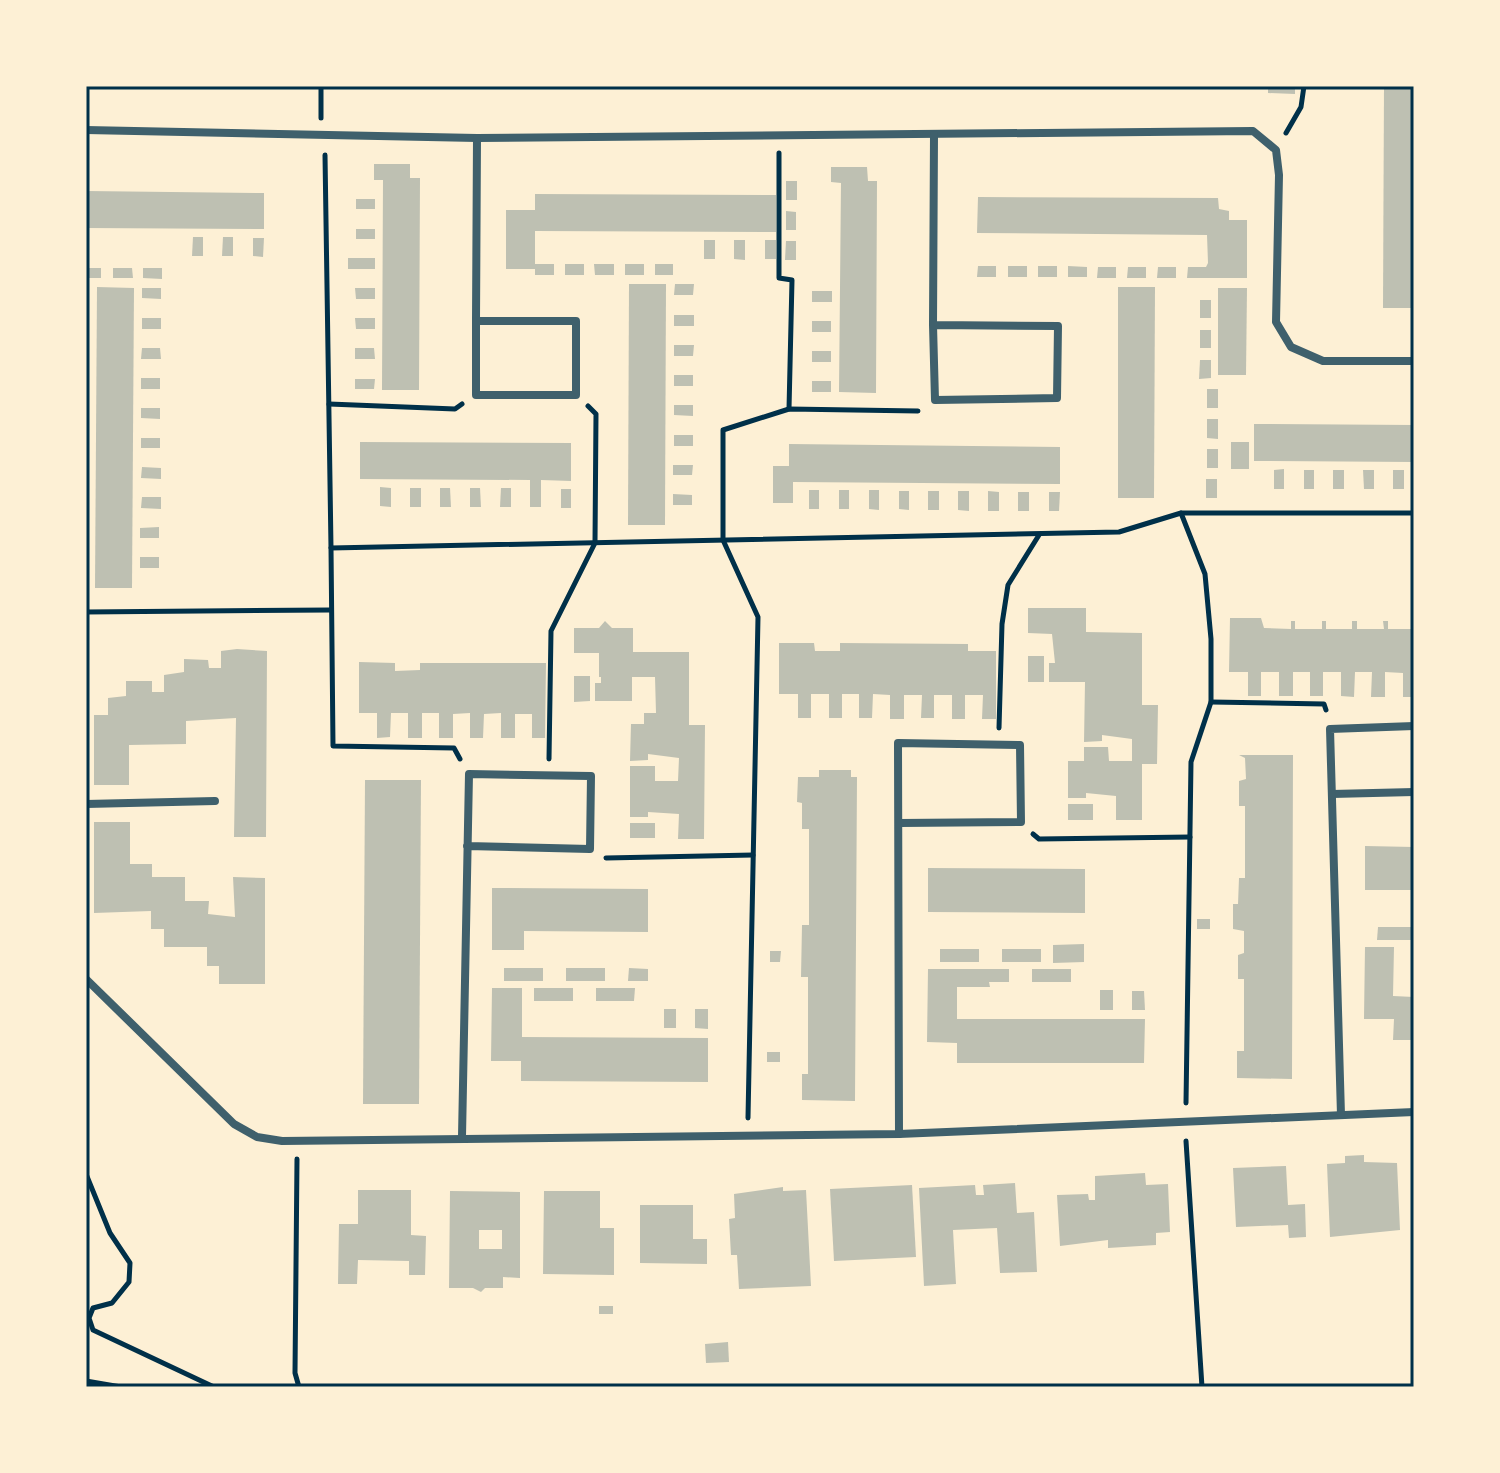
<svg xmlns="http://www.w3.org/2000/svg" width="1500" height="1473" font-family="'Noto Serif',serif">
<rect width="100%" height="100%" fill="#fdf0d5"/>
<g fill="#bec0b2" fill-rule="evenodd">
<path d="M1268,86H1295V94L1268,93Z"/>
<path d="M1384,86H1414V308H1383Z"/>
<path d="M374,164H410V178H420L419,390H382L383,180H374Z"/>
<path d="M831,167H867L868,181H877L876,393L839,392L841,183L831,182Z"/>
<rect x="786" y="181" width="11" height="19"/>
<path d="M86,191L264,193V229L86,228Z"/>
<path d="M535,194L776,195V232L535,231V264H554V275H535V269H506V210H535Z"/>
<path d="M978,197L1218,198L1219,209L1229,211V220H1247V278H1187L1188,267H1206L1208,263L1207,235L977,233Z"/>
<rect x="356" y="199" width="19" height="10"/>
<path d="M786,211L796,212V230H786Z"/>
<rect x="356" y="229" width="19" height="10"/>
<path d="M193,237H203V256H192Z"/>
<path d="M223,237H233V256H222Z"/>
<path d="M253,238H264L263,257L253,256Z"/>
<rect x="704" y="240" width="11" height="19"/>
<path d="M734,240H745V260L734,259Z"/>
<rect x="765" y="240" width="11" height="19"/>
<path d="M786,241H796V260H785Z"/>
<rect x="348" y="258" width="27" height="11"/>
<rect x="565" y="264" width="19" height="11"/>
<path d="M594,264H614V275H595Z"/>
<rect x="625" y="264" width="19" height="11"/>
<rect x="655" y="264" width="18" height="11"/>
<path d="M978,266H996V277H977Z"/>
<rect x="1008" y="266" width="19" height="11"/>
<rect x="1038" y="266" width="19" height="11"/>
<path d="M1068,266L1087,267V277H1068Z"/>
<path d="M1098,267H1116V278H1097Z"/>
<path d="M1128,267H1146V278H1127Z"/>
<path d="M1158,267H1176V278H1157Z"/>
<rect x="86" y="268" width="15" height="10"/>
<path d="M113,268H132L133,278H113Z"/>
<path d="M143,268H162V279L143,278Z"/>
<path d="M629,284H666L665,525H628Z"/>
<path d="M675,284H694L693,295H674Z"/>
<path d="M97,287L134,288L132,588H95Z"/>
<path d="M1118,287H1155L1154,498H1118Z"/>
<path d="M142,288H161V299L142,298Z"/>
<path d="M355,288H375V299H356Z"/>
<path d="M1218,288H1247L1246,375H1218Z"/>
<rect x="812" y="291" width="20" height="11"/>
<rect x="1200" y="300" width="11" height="18"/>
<rect x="674" y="315" width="20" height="11"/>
<rect x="142" y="318" width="19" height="11"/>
<path d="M355,318H375V329H356Z"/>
<rect x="812" y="321" width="19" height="11"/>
<rect x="1200" y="330" width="11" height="18"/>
<path d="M674,345H694L693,356H674Z"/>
<path d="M142,348H160L161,359H141Z"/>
<path d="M355,348H374L375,359H355Z"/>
<rect x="812" y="351" width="19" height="11"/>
<path d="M1200,360H1211V378L1199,379Z"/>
<rect x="674" y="375" width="19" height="11"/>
<rect x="141" y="378" width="19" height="11"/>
<path d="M355,379H375L374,389H355Z"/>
<rect x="812" y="381" width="19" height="11"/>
<rect x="1207" y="389" width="11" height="19"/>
<path d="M674,405H693V416L674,415Z"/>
<path d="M141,408H160V419L141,418Z"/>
<path d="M1207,419H1218V439L1207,438Z"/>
<path d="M1254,424L1414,425V462L1254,461Z"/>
<rect x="674" y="435" width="19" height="11"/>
<rect x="141" y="438" width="19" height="10"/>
<path d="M360,442L571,443V481L541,480V507H530V480L360,479Z"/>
<rect x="1231" y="442" width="18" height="27"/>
<path d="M789,444L1060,447V484L793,482V503H773V466H789Z"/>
<rect x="1207" y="449" width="11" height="19"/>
<path d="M673,465H693L692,475H673Z"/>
<path d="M142,467L161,468V479L141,478Z"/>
<path d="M1284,469V489H1274V470Z"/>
<rect x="1304" y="470" width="10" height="19"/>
<rect x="1333" y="470" width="11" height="19"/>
<path d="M1363,470H1374V489H1364Z"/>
<rect x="1393" y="470" width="11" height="19"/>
<rect x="1206" y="479" width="11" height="19"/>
<path d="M380,487L391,488V507L380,506Z"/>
<rect x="410" y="488" width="11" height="19"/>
<path d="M440,488H450L451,507H440Z"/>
<path d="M470,488H480L481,507H470Z"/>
<path d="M501,488H511V507H500Z"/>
<rect x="561" y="489" width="10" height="19"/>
<rect x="809" y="490" width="10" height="19"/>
<rect x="839" y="490" width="10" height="19"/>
<path d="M869,490H879V510L869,509Z"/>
<path d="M899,491H909V510L899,509Z"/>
<rect x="928" y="491" width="11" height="19"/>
<path d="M958,491H969V511L958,510Z"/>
<path d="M988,491L999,492V511H988Z"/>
<rect x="1018" y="492" width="11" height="19"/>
<path d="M1049,492H1060L1059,511H1049Z"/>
<path d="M673,494L692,495V505H673Z"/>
<path d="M142,497H161V509L141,508Z"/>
<path d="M159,527V538H140V528Z"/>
<rect x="140" y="557" width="19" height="11"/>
<path d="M1028,608H1086V632L1142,633V705H1158L1157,764H1142V820H1116V796L1086,793V798H1068V761H1084V747H1108L1109,761H1132V739L1102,735V741L1084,742L1085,682H1049V663H1055L1052,634L1028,633Z"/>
<path d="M1230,618H1261L1264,628L1291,629V621H1295V629H1322V621H1326V629H1352V621H1357V629H1384L1383,621H1388V629H1414V697H1403V673L1385,672V697H1371L1372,672H1355L1354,697L1341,696V672H1323V696H1310V672H1293V696H1279V672H1261V696H1248V672H1229Z"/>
<path d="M605,621L612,628H633V652H689V725H705L704,839H678L679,814L648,812V817H630V766H655V781H678L679,758L648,754V760L630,761L631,724H644V713H656L655,677H632V701H595V683H601V677H599V653H574V628H599Z"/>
<path d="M779,643H814L815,651H840V643L968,644V651H996V719H982L983,695H965V719H952V695H934V718H921L922,695H904V719H890V695L873,694L872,718H859V694H842V718H829V694H811V718H798V694H779Z"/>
<path d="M237,649L267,651L266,837H234L236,718L186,721V744L129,745V785H94V715H108V698L126,696V681H152V692H164V675L184,672V659L208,660L209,668H221V651Z"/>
<rect x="1028" y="656" width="16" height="26"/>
<path d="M359,662L395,663V671L420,670V663H546L545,738H532V714H515V738H501V713L484,714L483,738H470V713L453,714V738H439V713H422V738H408V713H391L390,737L377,738V713H359Z"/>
<path d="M574,676H590V701L574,702Z"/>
<path d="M1239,755H1293L1292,1079L1237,1078V1051H1244V979H1238V955L1244,953V931L1233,929V904H1238L1239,878H1245V806H1239V781L1246,779L1245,758Z"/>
<path d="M819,770H851V777H857L855,1101L802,1100V1074H808V977H801L802,925H809V829H802V803L797,802L798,777H819Z"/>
<path d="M365,780H421L419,1104H363Z"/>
<rect x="1068" y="804" width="25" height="16"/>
<path d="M94,822H130V864H152V877H185V901H209L208,914L235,917L233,877L265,878V984H219V966H207V947H164V929H151V911L94,913Z"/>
<rect x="630" y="823" width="25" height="15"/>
<path d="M1365,846L1414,847V890H1365Z"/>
<path d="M928,868L1085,869V913L928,912Z"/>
<path d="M492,888L648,889V932L524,931V950H492Z"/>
<rect x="1197" y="919" width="13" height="10"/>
<path d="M1378,927H1414V940H1377Z"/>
<path d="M1084,944V962L1053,963V945Z"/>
<path d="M1365,947H1394L1393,996L1414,997V1040H1393L1394,1019H1364Z"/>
<rect x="940" y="949" width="39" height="13"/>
<rect x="1002" y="949" width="39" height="13"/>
<path d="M770,951H781L780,962H770Z"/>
<rect x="504" y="968" width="39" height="13"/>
<rect x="566" y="968" width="39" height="13"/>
<path d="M629,968L648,969V981H628Z"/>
<path d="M928,969H1009V982H989L990,987H957V1019H1145L1144,1063H957V1043L927,1042Z"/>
<rect x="1032" y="969" width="39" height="13"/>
<path d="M492,988H522V1037L708,1038V1082L521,1081V1061H491Z"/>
<rect x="534" y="988" width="39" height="13"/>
<path d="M596,988H635L634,1001H596Z"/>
<rect x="1100" y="990" width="13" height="20"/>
<path d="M1132,991H1144L1145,1010H1132Z"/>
<rect x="664" y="1009" width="12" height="19"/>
<path d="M695,1009H708V1029L695,1028Z"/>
<rect x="767" y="1052" width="13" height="10"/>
<path d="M1364,1155V1162L1397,1163L1400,1230L1330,1237L1327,1164L1345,1163V1156Z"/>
<path d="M1286,1166L1288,1205L1305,1204L1306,1237L1289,1238L1288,1225L1236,1227L1233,1168Z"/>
<path d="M1145,1173L1146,1185L1168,1184L1170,1232L1156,1233V1245L1108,1248V1240L1060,1246L1057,1195L1088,1194L1089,1200H1095V1176Z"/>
<path d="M1015,1183L1017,1213L1034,1212L1037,1272L1000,1273L997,1228L953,1230L956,1284L924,1286L919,1188L975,1185L976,1195H984L983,1185Z"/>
<path d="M912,1185L916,1257L834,1261L830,1189Z"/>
<path d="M783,1187V1191L806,1190L811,1286L739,1289L737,1255H731L729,1219L735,1218L734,1194Z"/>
<path d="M358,1190H411V1235L426,1236L425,1275H409V1261L358,1260L357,1284H338L339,1224H358Z"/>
<path d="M450,1191L520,1192V1278L503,1277V1288H485L481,1292L473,1288H449ZM479,1230H502V1249H479Z"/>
<path d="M544,1191H600V1228H614V1275L543,1274Z"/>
<path d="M640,1205H693V1239H707V1264L640,1263Z"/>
<rect x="599" y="1306" width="14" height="8"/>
<path d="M728,1342L729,1362L706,1363L705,1344Z"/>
</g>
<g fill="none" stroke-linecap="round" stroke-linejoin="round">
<g stroke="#003049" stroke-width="5">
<path d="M321,118V86"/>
<path d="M1286,133L1301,107L1304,86"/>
<path d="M779,153V278L792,280L789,409"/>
<path d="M325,155L331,548L1119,532L1181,513H1414"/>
<path d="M329,404L455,409L462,404"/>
<path d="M1181,513L1205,574L1211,639V702L1191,762L1186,1103"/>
<path d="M331,548L333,746L454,748L460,759"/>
<path d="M86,612L330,610"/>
<path d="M1211,702L1324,704L1326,710"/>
<path d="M999,728L1002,624L1008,585L1039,535"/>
<path d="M549,759L551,631L595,543L596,414L588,406"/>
<path d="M1033,834L1039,839L1190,837"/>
<path d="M606,858L753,855"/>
<path d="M748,1118L758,617L723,540V430L789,409L918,411"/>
<path d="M1186,1141L1202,1387"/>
<path d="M297,1159L295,1373L299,1387"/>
<path d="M86,1174L110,1233L130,1263L129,1282L112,1303L93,1308L89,1318L93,1330L214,1387"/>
<path d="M86,1381L121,1387"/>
</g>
<g stroke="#3f606c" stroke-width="8">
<path d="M86,130L477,138L1253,131L1276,150L1279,175L1276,322L1291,347L1323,361H1414"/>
<path d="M476,321V395H576V321H476L477,138"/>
<path d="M933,325L935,400L1057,398L1058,326L933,325L934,135"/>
<path d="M1332,794L1414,792"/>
<path d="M86,804L215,801"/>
<path d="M86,979L234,1124L257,1137L282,1141L899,1134L1414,1112"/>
<path d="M1341,1115L1330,729L1414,726"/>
<path d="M899,1134L898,743L1020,745L1021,822L900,823"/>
<path d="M462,1137L469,774L591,776L590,849L467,846"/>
</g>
</g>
<rect width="1500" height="1473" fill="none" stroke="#fdf0d5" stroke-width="176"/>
<rect x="88" y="88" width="1324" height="1297" fill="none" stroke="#003049" stroke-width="3"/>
</svg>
